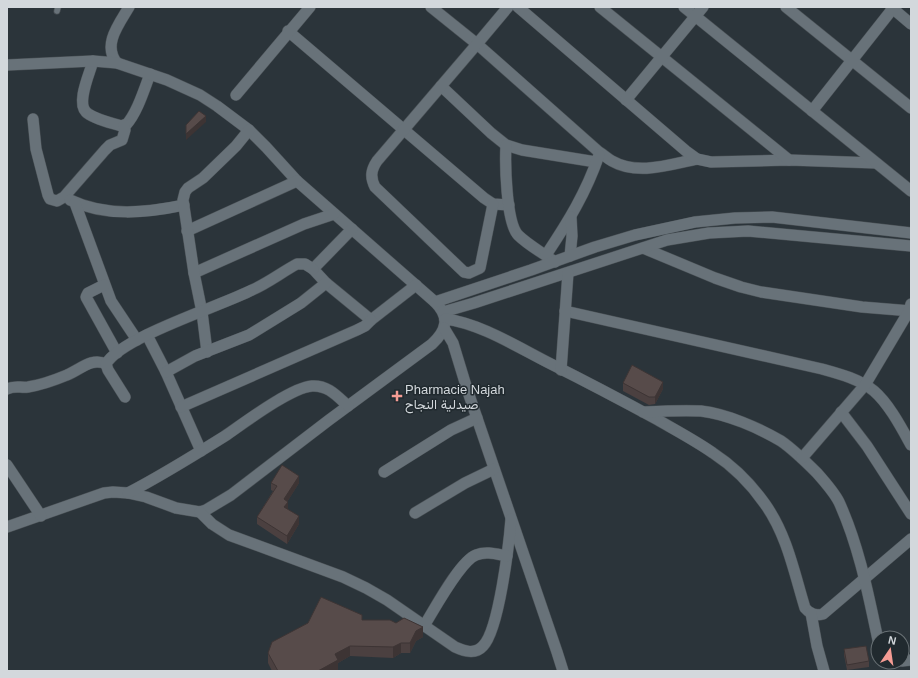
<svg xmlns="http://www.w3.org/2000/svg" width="918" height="678" font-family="Arial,Vazirmatn,sans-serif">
<rect width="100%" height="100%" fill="#2b343a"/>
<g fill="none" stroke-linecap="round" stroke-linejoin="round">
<g stroke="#495055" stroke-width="7">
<path id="service" d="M57,11L58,7"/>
</g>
<g stroke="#495055" stroke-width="12">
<g id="minor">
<path d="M431,7L477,44L599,152C604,155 608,159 612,161C638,176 671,164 697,159"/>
<path d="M518,7L686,151L697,159L711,162L789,160L876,163"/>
<path d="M600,7L789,160"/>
<path d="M684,7L911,191"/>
<path d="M786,7L911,108"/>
<path d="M891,7L911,24"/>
<path d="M288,31L484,198L493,204L509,205"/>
<path d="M93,61C90,73 76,102 86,112C93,119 112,123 121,126L126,125C137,113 144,90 150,74"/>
<path d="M117,63C102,45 119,24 129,7"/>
<path d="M7,65L93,61L117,63L167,80L200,95L217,106L249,130L266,147L297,181L435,302C450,317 447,330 432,344L329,420L231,495L206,510L200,512L176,508L146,497L128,493L113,492L104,493L7,527"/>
<path d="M441,86L491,133L506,145L522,150L596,162"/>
<path d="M236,95L310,7"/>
<path d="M626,100L703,7"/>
<path d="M812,111L894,7"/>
<path d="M33,119L36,149L48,195L50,199L57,201L64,197L105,150L110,145L122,140L125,130L124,125"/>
<path d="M506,145C505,163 506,222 518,235C528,245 543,253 555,262"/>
<path d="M70,200C106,217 146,213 184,205"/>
<path d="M75,203L111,301L137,340"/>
<path d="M493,204L480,268L469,273L464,272L375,187C370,177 371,170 377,161L477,44L508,7"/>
<path d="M352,229L313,269L326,283L371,320L416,285"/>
<path d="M187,231L297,181"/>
<path d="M643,248L715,278L741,287L761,292L862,307L911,311"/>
<path d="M546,255C568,222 586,193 599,155"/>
<path d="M570,256L572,236L571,217"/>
<path d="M194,273L304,224L334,214"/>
<path d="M104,285L88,293L86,297L117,353"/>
<path d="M435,302L531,270L595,247L635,235L695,222L735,218L772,217L911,233"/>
<path d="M565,311L822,369C840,374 859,379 874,391C889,404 901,427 911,445"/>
<path d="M443,312L474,303L667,240L709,233L748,231L911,246"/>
<path d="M445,319C480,323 519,348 551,364C587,382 623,401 658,420C677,431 696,441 713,453C733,466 751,484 765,504C787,535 794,572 805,608C810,614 815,616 823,614L911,539"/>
<path d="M444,328L453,343L467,389L557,652L563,671"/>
<path d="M147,335L166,372L201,451"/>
<path d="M207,352L202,312L194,273L183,200L185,192L188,188L203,178L236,146L249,130"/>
<path d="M561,370L568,273"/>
<path d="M166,372L195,356L249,335L301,303L326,283"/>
<path d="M7,389C15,385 20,388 28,387C41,385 55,380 67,375C80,370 91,357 106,364"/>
<path d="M125,397L108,370L106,364C121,337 221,306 252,290C268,283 282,272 297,264H305L313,269"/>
<path d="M181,407L357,330L365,326L371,320"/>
<path d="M643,412C663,411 682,410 701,411C727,414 759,428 781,441C794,450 806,462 817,473C825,482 834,492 839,502C859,546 868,593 878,640"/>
<path d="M841,412L867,446L911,514"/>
<path d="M802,458L865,385L909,311L911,304"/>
<path d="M7,465L41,516"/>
<path d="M384,472L451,430L477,418"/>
<path d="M128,493C161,476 193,456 225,436C244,423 290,388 312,386C328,385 337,396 348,406"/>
<path d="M200,512L212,524L229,535L343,577L366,588L387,600L455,647C464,651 475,655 483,646C499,630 509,544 511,519"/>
<path d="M415,513L465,483L494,469"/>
<path d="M811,613L817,646L824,671"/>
<path d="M424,626C434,610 460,561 476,555C486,551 496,554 507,556"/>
<path d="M902,661L911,660"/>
</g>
</g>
<use href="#service" stroke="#687279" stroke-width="5.5"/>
<use href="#minor" stroke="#687279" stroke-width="11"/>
</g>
<g fill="#4b4040">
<path d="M623,383L663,389L655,404L649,405L623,391Z"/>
<path d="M271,483H299L287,502L288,509L299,524L287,544L257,524V517L273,491L271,490Z"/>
<path d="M362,620L423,637L416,641L410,653H401L393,658L350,656L338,663V670L336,671H272L268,663V653Z"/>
<path d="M844,649L869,661V667L847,670L844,655Z"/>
</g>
<g fill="#3d3434">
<path d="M206,116V122L186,140V134Z"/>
<path d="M663,382V389L655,404V397Z"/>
<path d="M299,476V483L284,507V499Z"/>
<path d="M288,502V510L284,507Z"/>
<path d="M299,516V524L287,544V536Z"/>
<path d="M423,627V637L416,641L410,653V643L416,631Z"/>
<path d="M401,643V653L393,658V647Z"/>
<path d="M350,646V656L338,663V670L336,671H318L335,654Z"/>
</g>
<g fill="#574b4a" stroke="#3d3434">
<path d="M199,111L206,116L186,134V125Z"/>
<path d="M632,365L663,382L655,397H649L623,383Z"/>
<path d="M282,465L299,476L284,499L288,502L284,507L299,516L287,536L257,517L277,486L271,483Z"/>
<path d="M321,597L362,615V620H390L396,623L404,618L423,627L416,631L410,643H401L393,647L350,646L335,654L338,660L318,671H278L268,653L272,642L308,623Z"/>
<path d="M866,646L869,661L847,665L844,649Z"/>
</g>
<path fill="#f59c94" stroke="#212a2f" stroke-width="1.5" d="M395 390h4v4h4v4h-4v4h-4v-4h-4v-4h4z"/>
<g text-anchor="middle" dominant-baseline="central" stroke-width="3" stroke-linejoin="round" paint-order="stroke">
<g font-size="13" fill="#d3d8dc" stroke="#212a2f" text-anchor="start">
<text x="405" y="389">Pharmacie Najah<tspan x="405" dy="15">صيدلية النجاح</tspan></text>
</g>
</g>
<rect width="918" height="678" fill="none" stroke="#d3d8dc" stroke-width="16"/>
<g transform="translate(890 650) rotate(13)"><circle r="19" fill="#212a2f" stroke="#687074"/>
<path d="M0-3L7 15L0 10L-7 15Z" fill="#f59c94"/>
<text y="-6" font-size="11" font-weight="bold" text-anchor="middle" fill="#d3d8dc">N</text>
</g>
</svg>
